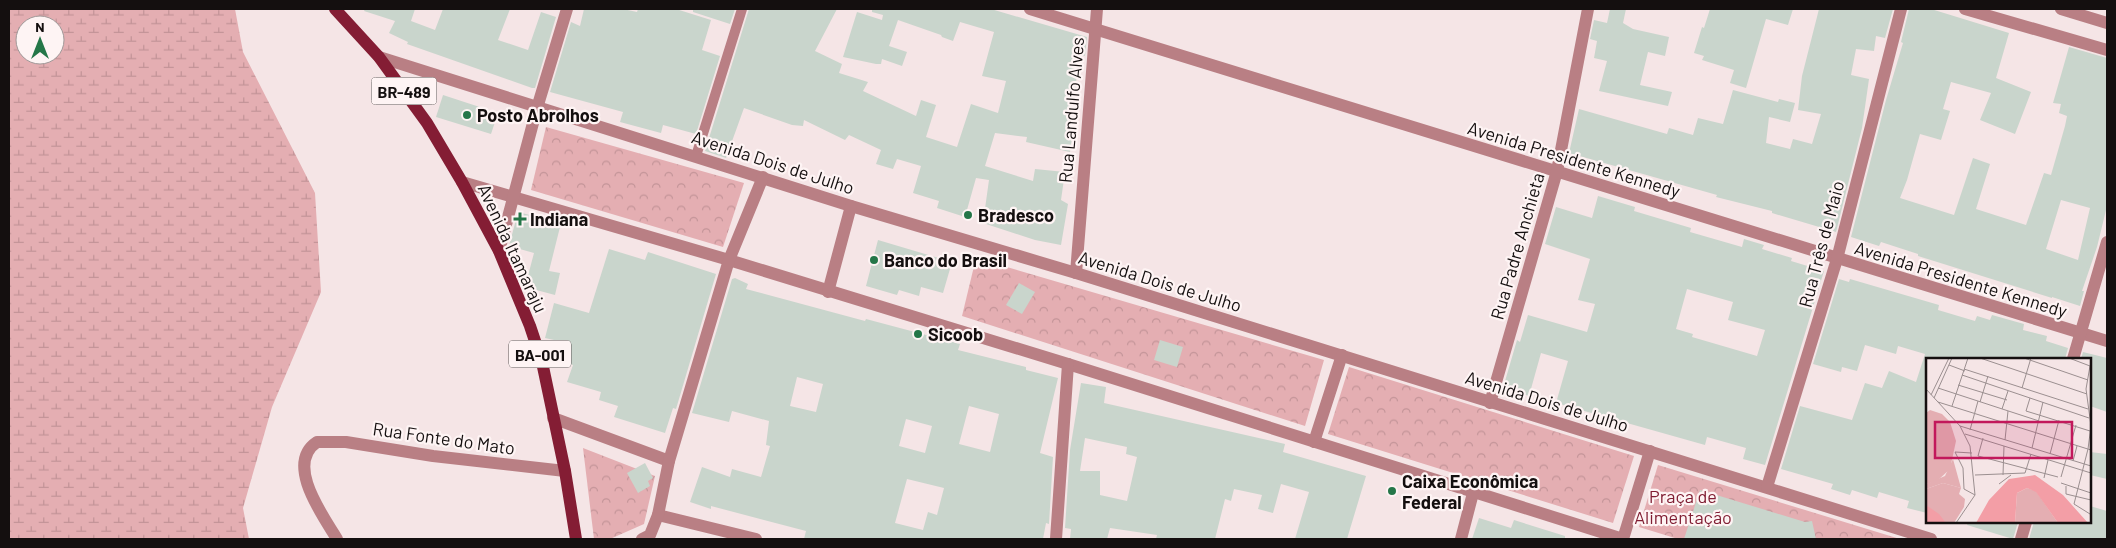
<svg xmlns="http://www.w3.org/2000/svg" width="2116" height="548" font-family="Barlow,sans-serif">
<defs>
<pattern id="wetland-marsh" width="20" height="14" patternUnits="userSpaceOnUse" patternTransform="scale(1.25)"><rect width="20" height="14" fill="#e4aeb2"/><path d="M1 5h8M5 5V1M11 12h8M15 12V8" fill="none" stroke="#c39498"/></pattern>
<pattern id="park-crowns" width="20" height="18" patternUnits="userSpaceOnUse" patternTransform="scale(1.25)"><rect width="20" height="18" fill="#e4aeb2"/><path d="M2 6a3 3 0 1 1 6 0M12 15a3 3 0 1 1 6 0" fill="none" stroke="#c39498"/></pattern>
</defs>
<rect width="100%" height="100%" fill="#f5e5e6"/>
<path fill="url(#wetland-marsh)" fill-rule="evenodd" d="M9,9H235L243,52L315,193L321,292L272,407L243,508L249,539H9ZM25,25H55V55H25Z"/>
<g fill="url(#park-crowns)">
<path d="M546,127L744,183L723,247L531,190Z"/>
<path d="M976,258L1324,360L1305,426L962,316Z"/>
<path d="M1349,367L1634,456L1613,523L1328,434Z"/>
<path d="M583,448L655,476L644,524L610,539H594Z"/>
<path d="M1658,465L1900,539H1678L1639,527Z"/>
</g>
<g fill="#c9d5cc" fill-rule="evenodd">
<path d="M365,9H415L411,21L435,30L443,9H510L498,40L528,50L541,12L556,17L535,88H532L407,44L408,42L389,33L395,21L364,11Z"/>
<path d="M584,9H623L637,12L638,9H676L711,20L702,50L720,56L696,134L663,125L661,133L620,122L623,112L550,92L571,22L580,26Z"/>
<path d="M693,9H735L730,24L693,12Z"/>
<path d="M749,9H837L815,51L842,64L839,73L868,82L863,91L916,116L921,100L936,105L926,137L957,147L971,104L998,113L1006,81L982,76L994,32L960,22L953,41L942,37L941,35L898,20L889,46L907,52L902,66L882,59L881,64H876L843,57L857,12L882,20L883,15L872,12V9H991L1087,37L1085,56L1078,54L1076,85L1080,86L1070,152L1026,142L1027,137L995,133L985,166L1033,181L1035,169L1065,172L1061,200L1068,204L1061,245L1035,240L983,223L989,180L976,178L965,217L937,208L939,201L913,193L921,166L897,159L893,169L876,164L881,150L849,135L845,140L804,120L803,126L792,125L744,108L726,158L705,151Z"/>
<path d="M1610,9H1626L1623,23L1633,29L1669,37L1665,56L1648,52L1640,85L1672,92L1668,106L1599,91L1607,61L1594,58L1597,41L1590,39L1594,20L1607,23Z"/>
<path d="M1710,9H1793L1788,25L1766,19L1746,88L1730,83L1734,70L1702,60L1704,56L1694,53L1702,27L1704,28Z"/>
<path d="M1819,9H1893L1885,38L1876,36L1874,51L1856,49L1851,75L1869,79L1862,128L1836,232L1772,213V211L1716,197L1717,195L1569,153L1579,109L1667,134L1669,128L1693,135L1698,118L1723,124L1733,90L1778,102L1779,99L1795,103L1790,122L1769,117L1766,143L1790,149L1793,139L1812,144L1821,114L1798,110L1802,76Z"/>
<path d="M1909,9H1931L2009,33L1996,78L2031,92L2015,134L1980,120L1991,93L1951,82L1943,109L1950,111L1941,140L1920,134L1907,180L1900,198L1954,215L1973,158L1990,164L1976,209L2026,225L2044,173L2051,175L2065,126L2067,116L2059,113L2061,104L2053,103L2069,47L2107,58V206L2097,247L2082,291H2084L2080,306L2052,297V298L1918,256V254L1881,242L1879,246L1851,237L1886,100L1903,43L1901,42ZM2061,200L2090,208L2078,260L2046,249Z"/>
<path d="M443,95L498,113L491,134L436,117Z"/>
<path d="M1598,196L1635,207L1634,211L1691,228L1690,232L1742,247L1744,239L1764,245L1762,249L1792,258L1791,261L1824,271L1765,465L1743,459L1746,448L1707,437L1705,445L1556,403L1568,361L1541,353L1529,396L1503,388L1517,340L1520,342L1528,315L1587,332L1595,304L1578,300L1590,259L1545,244L1556,207L1592,218ZM1687,289L1733,302L1728,320L1765,330L1757,356L1692,337L1693,334L1676,329Z"/>
<path d="M518,212L561,223L549,271L560,273L555,295L525,287L534,253L509,246Z"/>
<path d="M878,240L952,262L943,293L921,287L919,296L899,290L897,295L866,286Z"/>
<path d="M609,249L645,260L648,252L716,274L676,409L673,408L665,433L614,417L618,406L599,400L601,392L567,382L573,365L558,361L563,342L545,338L554,303L589,313Z"/>
<path d="M735,278L748,284L746,289L865,321L866,319L960,344L958,350L1026,367V370L1058,378L1040,453L1053,457L1049,524L1046,523L1043,539H804L806,531L711,506V509L690,502L702,467L730,477L732,469L761,477L770,446L766,445L769,421L732,411L729,422L692,413L732,279ZM797,377L823,384L816,412L790,406ZM969,406L999,414L990,452L959,444ZM906,419L932,426L925,453L899,446ZM907,479L944,488L937,515L928,512L923,530L895,523Z"/>
<path d="M1839,279L1849,282L1850,279L1939,305L1938,310L1975,321L1977,316L1990,320L1992,315L2024,324L2023,330L2047,336L2046,341L2068,348L2065,359H1927V513L1907,508L1909,501L1879,492L1877,498L1852,490L1850,495L1831,489L1833,484L1781,469L1800,406L1852,420L1865,383L1882,388L1889,371L1916,382L1925,354L1898,346L1896,354L1865,345L1857,371L1842,367L1841,372L1813,364Z"/>
<path d="M1019,283L1035,292L1022,314L1006,305Z"/>
<path d="M1160,340L1183,347L1177,367L1154,360Z"/>
<path d="M2083,352L2107,358V412L2090,406V359H2081Z"/>
<path d="M1081,383L1106,387L1104,403L1285,444L1283,452L1366,476L1347,539H1295L1309,492L1281,484L1273,513L1258,509L1262,495L1234,489L1231,501L1225,499L1215,539H1156L1157,535L1110,528L1107,539H1070L1071,529L1065,528L1070,450ZM1085,438L1127,447L1126,454L1137,457L1127,501L1100,495V471H1080Z"/>
<path d="M2090,452L2107,454V479L2090,475Z"/>
<path d="M645,463L653,478L648,481L650,486L638,493L627,473Z"/>
<path d="M1700,490L1805,522L1812,521L1816,539H1684Z"/>
<path d="M2090,506L2107,511V539H2029L2034,522H2090Z"/>
<path d="M1479,518L1511,528L1514,520L1565,536V539H1472Z"/>
<path d="M1968,522H2018L2013,539L1967,525Z"/>
</g>
<g fill="none" stroke-linecap="round" stroke-linejoin="round">
<path stroke="#b97f84" stroke-width="10" d="M696,156L742,9"/>
<g stroke="#b97f84" stroke-width="12">
<path d="M1030,9L2107,341"/>
<path d="M1965,9L2107,50"/>
<path d="M2061,9L2107,23"/>
<path d="M379,57L851,206L1076,273L1931,539"/>
<path d="M462,182L729,260L1068,364L1623,539"/>
<path d="M499,251L537,108L567,9"/>
<path d="M1076,273L1097,9"/>
<path d="M828,292L851,206"/>
<path d="M2073,359L2107,242"/>
<path d="M1490,403L1557,171L1588,9"/>
<path d="M553,418L669,461"/>
<path d="M1314,442L1342,355"/>
<path d="M1767,487L1837,259L1901,9"/>
<path d="M658,515L756,539"/>
<path d="M337,539C324,517 284,464 317,442H346L433,456L565,471"/>
<path d="M642,539L650,535L658,515L669,461L729,260L763,177"/>
<path d="M1056,539L1068,364"/>
<path d="M1461,539L1473,493"/>
<path d="M1623,539L1650,451"/>
<path d="M2021,539L2026,522"/>
</g>
<path stroke="#841d34" stroke-width="12" d="M335,9L379,57L427,123L462,182L499,251L530,326L542,362L565,471L576,539"/>
</g>
<g fill="#247648" stroke="#fef4f4" stroke-width="2">
<circle cx="467" cy="115" r="5"/>
<circle cx="968" cy="215" r="5"/>
<path d="M517.5 211.5h5v5h5v5h-5v5h-5v-5h-5v-5h5z"/>
<circle cx="874" cy="260" r="5"/>
<circle cx="918" cy="334" r="5"/>
<circle cx="1392" cy="491" r="5"/>
</g>
<g text-anchor="middle" dominant-baseline="central" stroke-width="4.5" stroke-linejoin="round" paint-order="stroke">
<g fill="#fef4f4" stroke="#5a5454" stroke-width="1">
<rect x="371.5" y="77.5" width="65" height="27" rx="4"/>
<rect x="509" y="340.5" width="62" height="27" rx="4"/>
</g>
<g font-size="16" font-weight="bold" fill="#140f0f">
<text x="404" y="91">BR-489</text>
<text x="540" y="354">BA-001</text>
</g>
<g font-size="18" fill="#140f0f" stroke="#fef4f4">
<text transform="translate(1071 110) rotate(-85)">Rua Landulfo Alves</text>
<text transform="translate(1574 159) rotate(17)">Avenida Presidente Kennedy</text>
<text transform="translate(773 162) rotate(18)">Avenida Dois de Julho</text>
<text transform="translate(1821 244) rotate(-75)">Rua Três de Maio</text>
<text transform="translate(1517 246) rotate(-74)">Rua Padre Anchieta</text>
<text transform="translate(513 248) rotate(65)">Avenida Itamaraju</text>
<text transform="translate(1961 279) rotate(17)">Avenida Presidente Kennedy</text>
<text transform="translate(1160 281) rotate(17)">Avenida Dois de Julho</text>
<text transform="translate(1547 401) rotate(17)">Avenida Dois de Julho</text>
<text transform="translate(444 438) rotate(8)">Rua Fonte do Mato</text>
</g>
<g font-size="18" font-weight="bold" fill="#140f0f" stroke="#fef4f4" text-anchor="start">
<text x="477" y="115">Posto Abrolhos</text>
<text x="978" y="215">Bradesco</text>
<text x="530" y="219">Indiana</text>
<text x="884" y="260">Banco do Brasil</text>
<text x="928" y="334">Sicoob</text>
<text x="1402" y="481">Caixa Econômica<tspan x="1402" dy="21">Federal</tspan></text>
</g>
<g font-size="18" fill="#801e33" stroke="#fef4f4">
<text x="1683" y="496">Praça de<tspan x="1683" dy="21">Alimentação</tspan></text>
</g>
</g>
<g transform="translate(1926 358)">
<rect width="165" height="165" fill="#f5e5e6"/>
<path d="M4,52L16,56L24,64L30,83L24,111L11,123L0,126V55ZM17,125L35,130L33,136L39,141L38,149L28,165H20L0,147V131ZM101,130L110,133L132,165H89L91,135Z" fill="#e4aeb2"/>
<path d="M27,101L35,130L17,125L0,131V126L19,118Z" fill="#e4aeb2"/>
<path d="M109,117L137,137L162,165H132L110,134L101,130L91,135L89,165H50L63,142L83,121ZM0,147L13,156L20,165H0Z" fill="#f39ea6"/>
<path fill="none" stroke="#9b8f90" stroke-width="1" d="M54,0L161,36M98,0L162,22M143,0L164,8L160,31L165,68L162,91L148,146L164,156M23,7L39,13M38,11L162,51M36,17L163,60M32,27L81,42M12,30L113,63M96,30L105,0M0,31L34,68L44,88L49,137L30,165M5,37L23,0M8,40L26,0M104,40L100,53L113,57M12,44L165,92M54,44L62,18M26,48L42,0M76,51L82,33M113,57L164,73M34,68L165,108M44,72L52,43M39,76L165,115M79,82L82,53M106,90L117,44M46,95L29,94L37,110L38,131L49,137M124,96L133,62M52,98L132,119M52,98L57,80M147,103L151,88M49,117L99,115L105,96M77,117L78,88M135,119L150,67M118,120L122,102M135,125L165,135M73,126L85,117M140,128V136L165,142M165,135V163"/>
<path fill="#c2185b" fill-opacity="0.15" stroke="#c2185b" stroke-width="2.5" d="M9,64H146V100H9Z"/>
<rect width="165" height="165" fill="none" stroke="#140f0f" stroke-width="2.5"/>
</g>
<rect width="2116" height="548" fill="none" stroke="#140f0f" stroke-width="20"/>
<g transform="translate(40 40)"><circle r="24" fill="#fef4f4" stroke="#a09898"/>
<path d="M0-4L9 19L0 12L-9 19Z" fill="#247648"/>
<text y="-8" font-size="14" font-weight="bold" text-anchor="middle" fill="#140f0f">N</text>
</g>
</svg>
